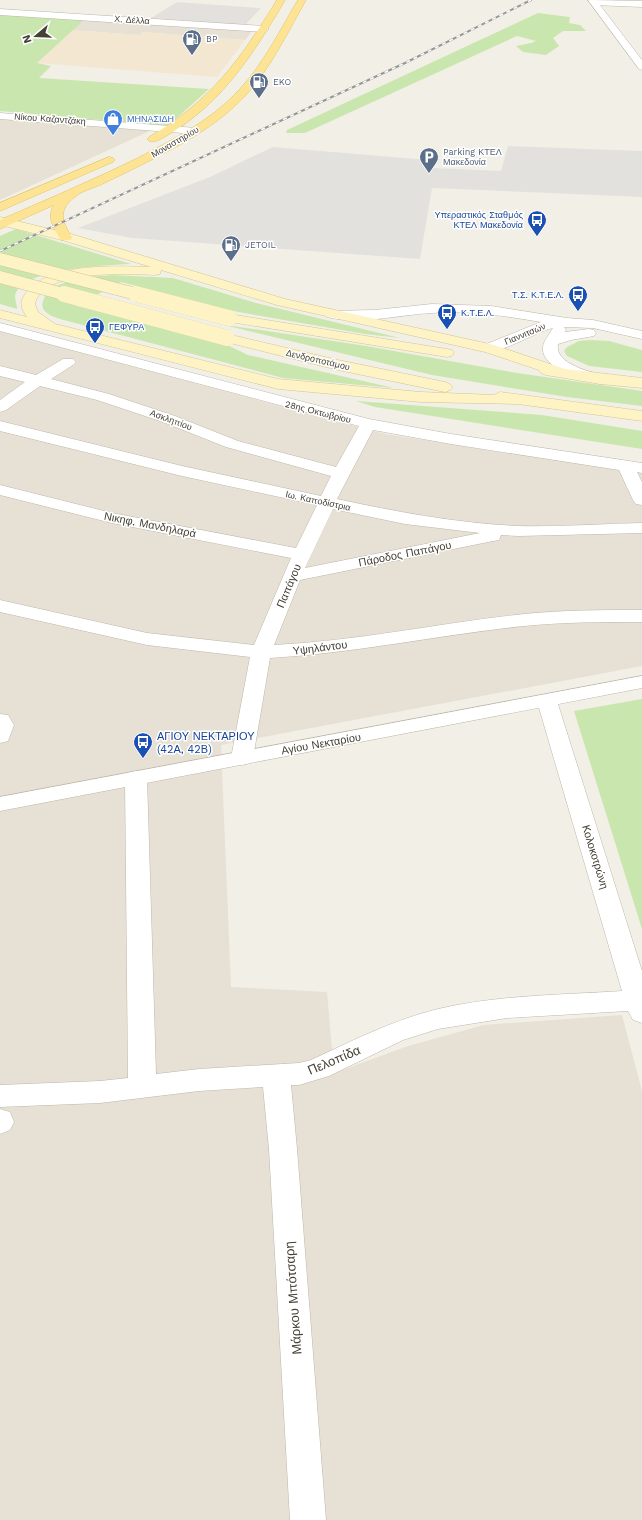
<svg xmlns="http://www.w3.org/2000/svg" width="642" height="1520" font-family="'Work Sans',sans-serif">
<rect width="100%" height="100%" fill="#f2efe6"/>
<g fill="#e6e1d4">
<path d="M85,19L253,30L245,40L143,32L139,35L72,30Z"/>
<path d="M0,118L152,130L0,200Z"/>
<path d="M0,331L385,434L642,473V666L221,745L231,987L327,992L334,1073L408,1046L484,1025L622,1015L642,1091V1520H0Z"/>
</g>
<path fill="#f4e7d1" d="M72,30L139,35L143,32L245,40L217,77L37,63Z"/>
<g fill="#cae6af">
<path d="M538,13L570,17L569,23L580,25L586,31H563L553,38L559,46L546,55L523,52L516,46L531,43L536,41L517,36L305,133H286L287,130Z"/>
<path d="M0,15L85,19L37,63L51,66L39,78L209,89L168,126L0,111Z"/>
<path d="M16,229L131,264C109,265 20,268 15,296C15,300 17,305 17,309L0,304V236Z"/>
<path d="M111,275L173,278L256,303L400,338L365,334L233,311L121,282L76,306L219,341L248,355L394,388L283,378L60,319C52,316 39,312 43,301C49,279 92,277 111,275Z"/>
<path d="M220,324L366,346L517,373L642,391V406L567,397L432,375Z"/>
<path d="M591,340L609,341L642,350V372L589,366L567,356L564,351L567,347L579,341Z"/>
<path d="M356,401L542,415L642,431V449L375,407Z"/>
<path d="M642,699V929L574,711Z"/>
</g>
<g fill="#e3e1de">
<path d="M177,2L261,8L245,25L151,18Z"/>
<path d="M508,146L642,151V197L432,188L420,259L132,238L78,228L210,177L273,147L429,160L433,168L501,171Z"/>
</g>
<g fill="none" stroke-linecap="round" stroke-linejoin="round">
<g stroke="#beb7a8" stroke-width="1">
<g id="minor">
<path d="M591,0L642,1V7L593,5L589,2Z"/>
<path d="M0,9L264,26L269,29L264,32L0,15Z"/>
<path d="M0,113L196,128L201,131L196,134L0,119Z"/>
<path d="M0,323L369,419L451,434L642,463V473L637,472L642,482V505L636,504L633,500L619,470L451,444L373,430L337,499C397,512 456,523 517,526C559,527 601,524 642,523V533L518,536L501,535L499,540L493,541L300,580L274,645C358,641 440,623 524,614C563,610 603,610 642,610V622C602,622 563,622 524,626C439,635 355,653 270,658L253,758L250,763L242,765L234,763L231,758L250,657L147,645L0,612V600L147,633L254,645L291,558L112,523L0,495V485L112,513L296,548L317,505L182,476L0,431V421L182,466L321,496L331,476L226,447L163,422L97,400L40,386L6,410L0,412V400L25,382L0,376V366L36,375L63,359H73L76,362L73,365L51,379L109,394L175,416L238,441L336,467L359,426L0,331ZM333,509L405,524L480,533L305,568Z"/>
<path d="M547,695L554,697L557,701L642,971V1023L633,1020L628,1011L507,1018L438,1029L403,1040L329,1076L299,1085H291L297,1149L326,1520H290L269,1149L263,1087L199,1091L100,1103L0,1107V1085L100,1081L128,1078L125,778L128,773L136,771L144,773L147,778L156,1074L199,1069L299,1063L311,1060C352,1041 393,1020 438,1009C498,995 561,995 622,991L537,701L540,697Z"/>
<path d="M0,714L8,715L14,725L8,741L0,743Z"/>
<path d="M0,1109L10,1112L14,1122L10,1130L0,1134Z"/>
</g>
</g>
<g stroke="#beb7a8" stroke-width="1">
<g id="tertiary">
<path d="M588,0H596L642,60V70L639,69Z"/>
<path d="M432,304L491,306L567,318L593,320L642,331V339L593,328L564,327L566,330L565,332L589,329L594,330L596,333L594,336L571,340L558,344C554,364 591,372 605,376L608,379L605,382L600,384C585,380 540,369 543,347C544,340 549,335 553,328C534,332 501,355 484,351L482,348L484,345L541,322C505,316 468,310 431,313C398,315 360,325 327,317L325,314L327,311L375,310Z"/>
<path d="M642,676V688L0,811V797Z"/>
</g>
</g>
<g stroke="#d2c596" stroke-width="1">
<g id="secondary">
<path d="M0,217L71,234L285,299L494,345L565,369L642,378V388L600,384L546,375L541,373L539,370L485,352L277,305L161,270L160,274L155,275C128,274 42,269 35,304L38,312L55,324L278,379L421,392L494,395L500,392L642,411V421L518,404L421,402L278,389L0,318V310L27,317C21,309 19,303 25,294C48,262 115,266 151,267L62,240L0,225Z"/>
<path d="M229,314L447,349L452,350L454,353L452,356L447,357L224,321L222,318L224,315Z"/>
<path d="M227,334L338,360L445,382L450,384L453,387L450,390L445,392L338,370L222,341L220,338L222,335Z"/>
</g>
</g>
<g stroke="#e2c264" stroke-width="1">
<g id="primary">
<path d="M277,0H285C255,51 223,102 171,133C164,137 157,143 149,141L147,139L149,137C211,101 240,60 277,0Z"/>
<path d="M298,0H306C290,28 276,57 256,83C230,117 192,139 155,158C137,167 119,176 100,185C93,188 82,191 76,196C58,209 61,221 72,237L71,240H61C54,228 46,218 54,205L0,229V220C46,200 93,180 138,158C174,139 212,120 240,89C264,63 280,30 298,0Z"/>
<path d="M109,157L113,158L115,160L113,162L0,211V203Z"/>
</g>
</g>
<use href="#minor" fill="#fff" fill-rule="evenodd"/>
<use href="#tertiary" fill="#fff" fill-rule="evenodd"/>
<use href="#secondary" fill="#fef3c4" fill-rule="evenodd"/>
<use href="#primary" fill="#fde494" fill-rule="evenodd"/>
<g stroke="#959595" stroke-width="2">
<path id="rail" d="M0,251L405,63L531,0"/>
</g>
<use href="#rail" stroke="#fff" stroke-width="1.5" stroke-dasharray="4" stroke-linecap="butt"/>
<g stroke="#d2c596" stroke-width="13" stroke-linecap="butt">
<g id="secondary-bridge-far1">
<path d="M0,259L140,295"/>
<path d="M0,277L67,295"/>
</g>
</g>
<g stroke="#d2c596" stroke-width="16" stroke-linecap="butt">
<g id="secondary-bridge">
<path d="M64,294L227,338"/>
<path d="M136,294L229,318"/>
</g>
</g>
<use href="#secondary-bridge-far1" stroke="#fef3c4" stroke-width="12"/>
<use href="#secondary-bridge" stroke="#fef3c4" stroke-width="16"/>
</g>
<defs>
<g id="fuel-pin" transform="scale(1)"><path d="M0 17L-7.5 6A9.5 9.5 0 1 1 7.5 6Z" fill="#5c6f8a" stroke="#fff"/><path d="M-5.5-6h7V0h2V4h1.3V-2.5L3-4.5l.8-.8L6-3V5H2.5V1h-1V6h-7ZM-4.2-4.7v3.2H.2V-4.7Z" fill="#fff"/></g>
<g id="shop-pin" transform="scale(1)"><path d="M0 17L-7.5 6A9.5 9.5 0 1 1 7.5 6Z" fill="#3f7fe0" stroke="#fff"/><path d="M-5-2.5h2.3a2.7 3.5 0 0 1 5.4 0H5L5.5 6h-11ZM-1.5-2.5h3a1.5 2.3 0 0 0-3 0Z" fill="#fff"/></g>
<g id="parking-pin" transform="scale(1)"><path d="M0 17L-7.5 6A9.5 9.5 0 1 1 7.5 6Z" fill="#5c6f8a" stroke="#fff"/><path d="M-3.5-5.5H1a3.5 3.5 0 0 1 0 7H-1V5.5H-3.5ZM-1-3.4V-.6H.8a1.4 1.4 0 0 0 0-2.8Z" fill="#fff"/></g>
<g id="bus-pin" transform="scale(1)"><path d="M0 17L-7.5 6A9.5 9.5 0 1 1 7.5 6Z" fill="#1a4fb4" stroke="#fff"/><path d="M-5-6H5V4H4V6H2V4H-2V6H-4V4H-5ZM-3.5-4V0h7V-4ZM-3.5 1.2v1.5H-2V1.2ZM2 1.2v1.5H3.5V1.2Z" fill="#fff"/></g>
</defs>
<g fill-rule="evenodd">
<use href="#fuel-pin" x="192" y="39"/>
<use href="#fuel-pin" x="259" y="82"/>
<use href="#shop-pin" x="113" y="119"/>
<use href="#parking-pin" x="429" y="157"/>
<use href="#bus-pin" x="537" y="220"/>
<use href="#fuel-pin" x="231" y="245"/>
<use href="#bus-pin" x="578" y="295"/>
<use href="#bus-pin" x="447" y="313"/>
<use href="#bus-pin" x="95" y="327"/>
<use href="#bus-pin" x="143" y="742"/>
</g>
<g text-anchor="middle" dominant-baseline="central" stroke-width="3" stroke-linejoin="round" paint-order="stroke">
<g font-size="9" fill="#454035" stroke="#fff">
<text transform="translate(132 20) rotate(4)">Χ. Δέλλα</text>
<text transform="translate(50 119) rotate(4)">Νίκου Καζαντζάκη</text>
<text transform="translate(175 142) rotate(-30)">Μοναστηρίου</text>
<text transform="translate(525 334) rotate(-22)">Γιαννιτσών</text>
<text transform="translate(318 360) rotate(13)">Δενδροποτάμου</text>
<text transform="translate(318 412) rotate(14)">28ης Οκτωβρίου</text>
<text transform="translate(171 420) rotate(20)">Ασκληπίου</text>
<text transform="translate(318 501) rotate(12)">Ιω. Καποδίστρια</text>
</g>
<g font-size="9" fill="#4e5e75" stroke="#fff" text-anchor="start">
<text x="206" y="39">BP</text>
<text x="273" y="82">EKO</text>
<text x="443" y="152">Parking ΚΤΕΛ<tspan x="443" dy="10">Μακεδονία</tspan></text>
<text x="245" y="245">JETOIL</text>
</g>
<g font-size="9" fill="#366cbe" stroke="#fff" text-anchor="start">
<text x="127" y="119">ΜΗΝΑΣΙΔΗ</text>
</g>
<g font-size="9" fill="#164399" stroke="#fff" text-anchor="end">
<text x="523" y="215">Υπεραστικός Σταθμός<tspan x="523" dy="10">ΚΤΕΛ Μακεδονία</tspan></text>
<text x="564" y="295">Τ.Σ. Κ.Τ.Ε.Λ.</text>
<text x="461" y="313" text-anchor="start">Κ.Τ.Ε.Λ.</text>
<text x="109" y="327" text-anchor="start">ΓΕΦΥΡΑ</text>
</g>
<g font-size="11" fill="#454035" stroke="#fff">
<text transform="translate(150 525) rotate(11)">Νικηφ. Μανδηλαρά</text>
<text transform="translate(405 554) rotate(-11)">Πάροδος Παπάγου</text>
<text transform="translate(289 586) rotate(-67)">Παπάγου</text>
<text transform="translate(320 648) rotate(-7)">Υψηλάντου</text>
<text transform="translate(321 744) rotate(-10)">Αγίου Νεκταρίου</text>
<text transform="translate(595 857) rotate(73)">Κολοκοτρώνη</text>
</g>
<g font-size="11" fill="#164399" stroke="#fff" text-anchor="start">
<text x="157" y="736">ΑΓΙΟΥ ΝΕΚΤΑΡΙΟΥ<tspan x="157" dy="13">(42Α, 42Β)</tspan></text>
</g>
<g font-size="13" fill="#454035" stroke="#fff">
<text transform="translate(334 1060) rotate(-23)">Πελοπίδα</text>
<text transform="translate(293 1298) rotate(-94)">Μάρκου Μπότσαρη</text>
</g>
</g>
<g transform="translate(36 36) rotate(251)" stroke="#ffffff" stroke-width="3" paint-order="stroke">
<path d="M0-3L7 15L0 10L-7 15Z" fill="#454035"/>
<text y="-6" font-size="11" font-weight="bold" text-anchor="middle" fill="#454035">N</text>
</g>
</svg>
